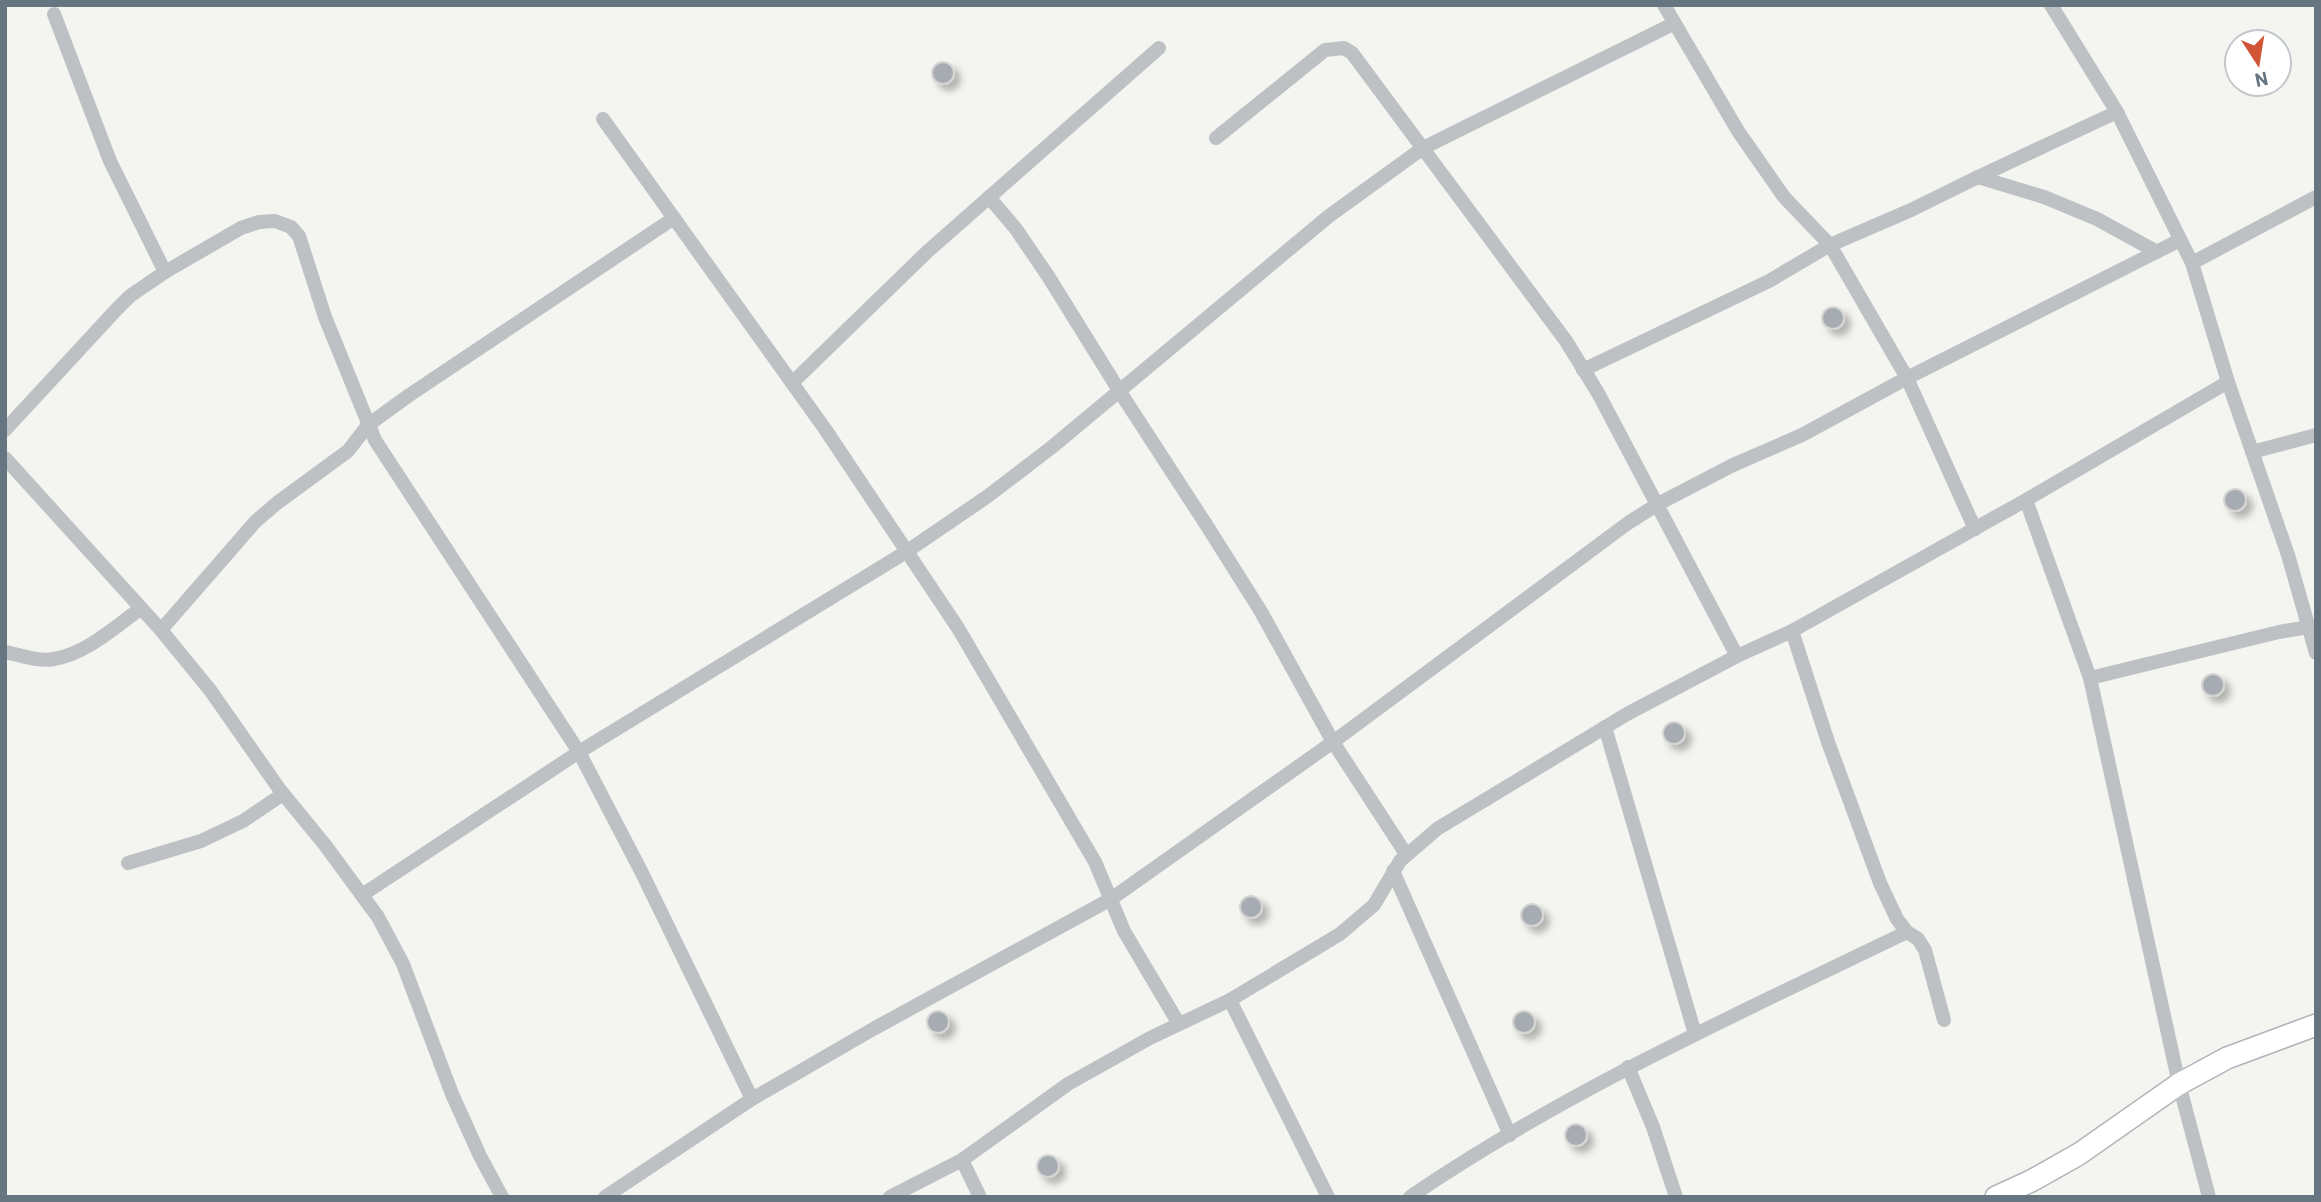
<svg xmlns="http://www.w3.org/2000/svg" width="2321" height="1202" font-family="Barlow,sans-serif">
<defs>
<filter id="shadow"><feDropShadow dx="6" dy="6" stdDeviation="3.5" flood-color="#0004"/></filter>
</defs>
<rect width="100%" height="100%" fill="#f4f4f1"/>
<g fill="#a6acb1" stroke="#d5d5d3" stroke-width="2" filter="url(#shadow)">
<circle cx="943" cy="73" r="11"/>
<circle cx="1833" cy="318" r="11"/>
<circle cx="2235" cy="500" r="11"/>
<circle cx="2213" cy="685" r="11"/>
<circle cx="1674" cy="733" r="11"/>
<circle cx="1251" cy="907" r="11"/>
<circle cx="1532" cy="915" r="11"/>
<circle cx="1524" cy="1022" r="11"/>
<circle cx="938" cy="1022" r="11"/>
<circle cx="1576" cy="1135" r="11"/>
<circle cx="1048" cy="1166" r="11"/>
</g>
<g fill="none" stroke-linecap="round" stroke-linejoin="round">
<g stroke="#b0b5b8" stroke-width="24">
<path id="secondary" d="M1996,1197L2031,1181L2079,1154L2179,1084L2227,1058L2316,1025"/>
</g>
<g stroke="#bdc1c4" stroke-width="14">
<path d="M1664,5L1738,131L1784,197L1830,245L1907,378L1975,529"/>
<path d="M2051,5L2117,112L2192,263L2228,382L2288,555L2316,653"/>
<path d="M54,14L110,161L165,272"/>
<path d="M603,119L825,429L958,628L1095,862L1124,931L1179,1024"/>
<path d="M1216,138L1325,50L1344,48L1352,53L1566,341L1598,393L1737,656"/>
<path d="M1978,177L2117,112"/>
<path d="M989,197L1016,229L1048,276L1120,392L1209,529L1260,610L1333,742L1406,854"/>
<path d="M2192,263L2316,197"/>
<path d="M1583,370L1769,281L1830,245L1911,210L1978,177L2044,197L2097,219L2157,252"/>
<path d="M792,383L928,251L1159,48"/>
<path d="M5,430L116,310L130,296L165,272L241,228L259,222L275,221L291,227L299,236L325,317L375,440L579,752L641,871L752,1099"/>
<path d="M2252,452L2316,435"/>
<path d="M5,458L161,630L210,690L280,790L325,845L378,917L403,964L452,1094L480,1156L502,1197"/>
<path d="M2026,500L2090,678L2179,1084L2209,1197"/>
<path d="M161,630L255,522L277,503L348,451L368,425L408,396L674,218"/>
<path d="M1792,631L1828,742L1880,883L1897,919L1907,932L1918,939L1925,950L1944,1020"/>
<path d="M5,652C21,655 38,662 54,659C86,654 115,627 140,609"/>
<path d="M2090,678L2279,632L2314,626"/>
<path d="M1605,727L1695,1034"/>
<path d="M128,863L201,841L243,821L283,794"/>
<path d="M1393,871L1510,1135"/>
<path d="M362,895L579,752L906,552L988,496L1052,447L1329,216L1423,148L1673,24"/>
<path d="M1230,1000L1328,1197"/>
<path d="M1628,1067L1653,1127L1676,1197"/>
<path d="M962,1160L980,1197"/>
<path d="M605,1197L752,1099L875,1028L1111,899L1333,742L1628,523L1658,504L1733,465L1802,435L1907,378L2180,240"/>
<path d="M890,1197L962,1160L1068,1084L1150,1038L1230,1000L1340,934L1374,905L1400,861L1437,829L1627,714L1737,656L1792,631L2026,500L2228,382"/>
<path d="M1410,1197C1565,1091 1738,1014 1907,932"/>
</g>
<use href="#secondary" stroke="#fff" stroke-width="21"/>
</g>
<rect width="2321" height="1202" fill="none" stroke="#66757f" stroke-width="14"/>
<g transform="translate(2258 63) rotate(168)"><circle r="33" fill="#ffffff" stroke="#c2c8cc" stroke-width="2"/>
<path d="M0-5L12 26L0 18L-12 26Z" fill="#d05435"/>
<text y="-10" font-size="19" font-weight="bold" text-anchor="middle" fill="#66757f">N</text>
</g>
</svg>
